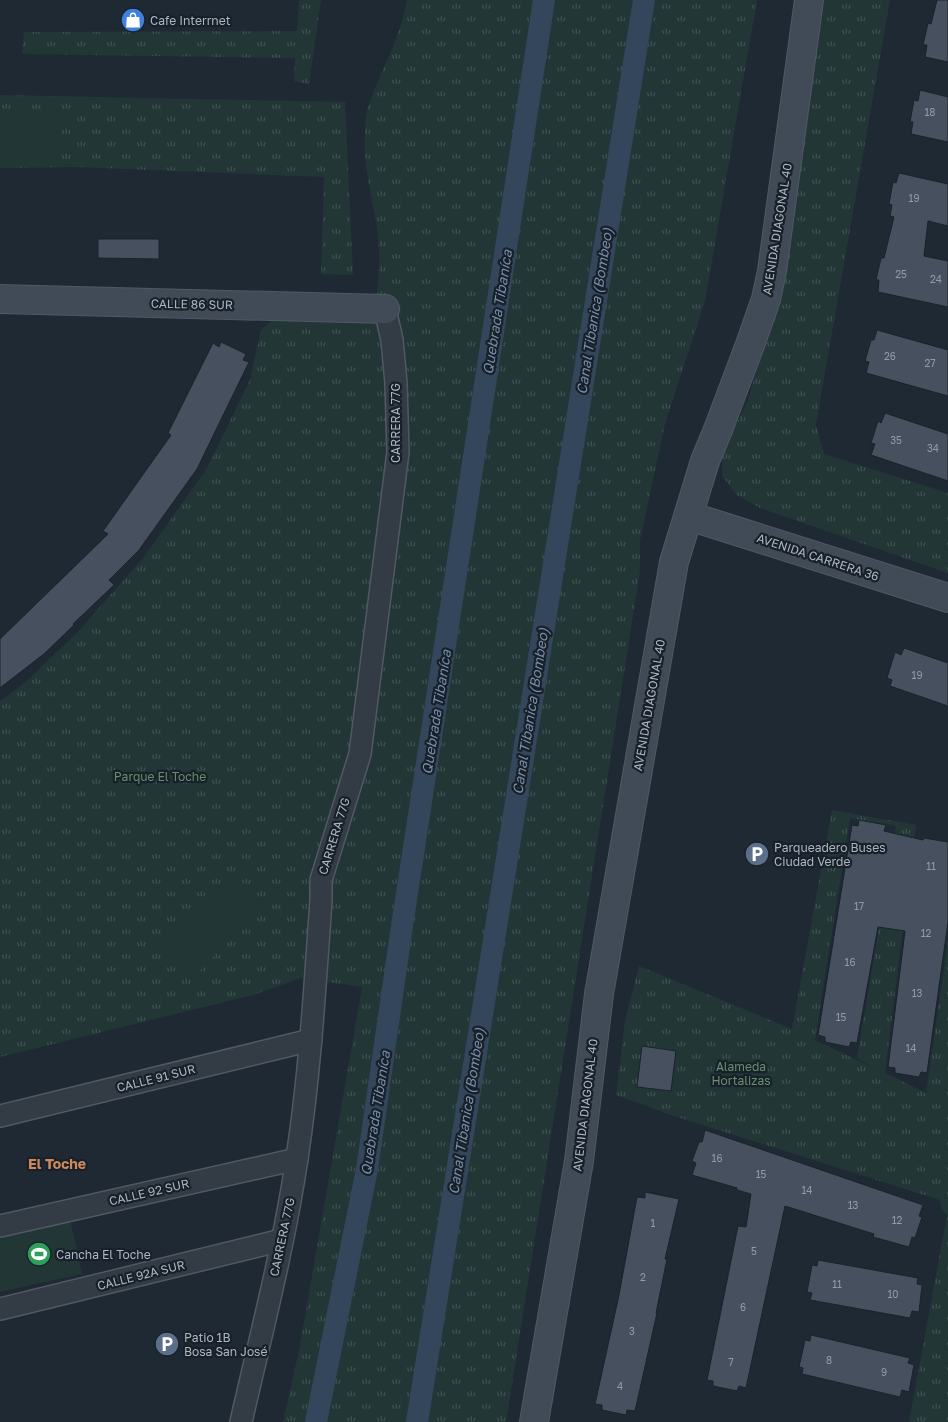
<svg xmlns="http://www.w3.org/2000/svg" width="948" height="1422" font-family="'Golos Text',sans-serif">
<defs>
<pattern id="grass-tufts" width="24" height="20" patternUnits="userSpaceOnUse" patternTransform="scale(1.25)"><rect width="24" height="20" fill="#223636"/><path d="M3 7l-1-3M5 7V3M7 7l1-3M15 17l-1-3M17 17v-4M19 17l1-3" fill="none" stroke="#3f5151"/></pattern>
</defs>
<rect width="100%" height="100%" fill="#1f2934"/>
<g fill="url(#grass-tufts)" fill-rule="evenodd">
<path d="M299,0H321L309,84L294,81L295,58L22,54L24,32L297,31Z"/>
<path d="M407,0H757L705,301L665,424L640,540V571L506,1422H283L299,1351L362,987L301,978L253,995L0,1057V701L21,686L75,635L144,557L207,468L250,380L261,330L273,320L373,324C377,298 380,273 379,248C377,210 362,172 365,134C365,125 366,112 369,104C382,68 400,39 407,0Z"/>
<path d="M824,0H890L816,424L824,454L948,493V573L760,508L737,495L722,476L723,452L748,400L776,298L789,242Z"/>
<path d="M0,95L345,102L353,275L321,274L324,177L79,167L0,168Z"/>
<path d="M832,810L916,825L885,1073L926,1093L948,940V1422H909L947,1215L942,1210L940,1200L671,1115L616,1095L625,1021L639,966L792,1029ZM850,818L896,826L857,1058L874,1068L815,1040Z"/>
</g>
<g fill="#223636">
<path d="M0,112L56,113V160H0Z"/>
<path d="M232,873L264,903L195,976L163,946Z"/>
<path d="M70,1219L82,1274L0,1292V1234Z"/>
</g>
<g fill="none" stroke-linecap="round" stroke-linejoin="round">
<g stroke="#33465b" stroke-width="22">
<path d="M316,1422L367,1169L402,926L544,0"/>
<path d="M417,1422L644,0"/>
</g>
</g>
<g fill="#46505e" stroke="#1a222b">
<path d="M937,0H948V62L925,57L927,45H923L928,23L931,24Z"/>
<path d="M920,90L948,97V142L911,134L913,122H910L914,100L918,101Z"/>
<path d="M899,173L948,184V226L928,221L924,256L948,261V307L878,292L879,280H876L881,258H884L894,217L890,216L892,205L889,204L893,182L896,183Z"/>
<path d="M98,239H159V259L98,258Z"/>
<path d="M877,330L948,350V396L866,373L869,362L865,361L871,340H874Z"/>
<path d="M221,342L246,354L243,360L249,362L197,469L139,550L109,580L114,585L73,624L74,625L45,653L0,688V639L108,534L103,531L171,435L168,433L213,343L219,347Z"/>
<path d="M885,413L948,434V481L871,455L875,444L871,443L878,421L881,423Z"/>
<path d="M904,648L948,663V706L890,686L892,680L887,678L895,652L901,655Z"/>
<path d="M859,820L886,825L884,831L923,840L924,838L948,842V922L927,1073L921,1072L919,1077L895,1073V1068L888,1067L905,931L878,927L857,1043L851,1042L849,1047L825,1042V1037L818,1035L852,825L858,826Z"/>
<path d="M642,1046L676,1051L671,1091L637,1087Z"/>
<path d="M705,1130L923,1205L919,1216L922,1217L915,1238L912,1237L909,1247L873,1237L874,1234L785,1206L746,1388L739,1386L737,1391L713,1386V1381L707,1380L738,1226L746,1227L751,1194L737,1190V1188L692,1175L696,1163L692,1161L699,1142H702Z"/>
<path d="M645,1192L679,1199L665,1259H667L656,1313H657L635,1411L627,1410L626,1415L602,1410V1405L595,1404L619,1295L637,1197L645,1198Z"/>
<path d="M818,1260L918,1278L917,1284L922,1285L919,1312L912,1311L910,1318L810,1300L812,1293L807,1292L812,1265L817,1266Z"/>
<path d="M811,1335L910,1358L908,1363L914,1365L909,1392L902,1390L900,1397L802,1374L803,1368L799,1367L805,1340L810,1341Z"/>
</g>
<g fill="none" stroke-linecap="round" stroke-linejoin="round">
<g stroke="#505963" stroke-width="24">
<g id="street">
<path d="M0,1116L311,1040"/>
<path d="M0,1226L297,1159"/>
<path d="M0,1309L282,1240"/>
<path d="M241,1422C261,1334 284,1247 297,1158C310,1073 315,986 321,900V880L360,754L398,452L396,383L392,340L385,309"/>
</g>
</g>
<g stroke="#505963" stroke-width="30">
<g id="secondary">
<path d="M0,299L385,309"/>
<path d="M689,516L948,598"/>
<path d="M534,1422L579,1161L599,994L674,562L705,461L719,427L751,342L766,299L772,271L809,0"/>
</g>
</g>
<use href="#street" stroke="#333b44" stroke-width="21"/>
<use href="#secondary" stroke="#414a57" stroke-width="28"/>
</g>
<defs>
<g id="shop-disc" transform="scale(1.25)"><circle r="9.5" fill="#3f7fe0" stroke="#182029"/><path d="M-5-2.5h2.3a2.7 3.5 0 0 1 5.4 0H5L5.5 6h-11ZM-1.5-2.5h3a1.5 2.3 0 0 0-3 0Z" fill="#fff"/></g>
<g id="parking-disc" transform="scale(1.25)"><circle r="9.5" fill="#5c6f8a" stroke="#182029"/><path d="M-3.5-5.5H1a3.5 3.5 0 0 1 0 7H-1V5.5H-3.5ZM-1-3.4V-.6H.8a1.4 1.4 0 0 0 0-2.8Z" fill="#fff"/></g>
<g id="stadium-disc" transform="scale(1.25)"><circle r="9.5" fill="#2e9e5b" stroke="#182029"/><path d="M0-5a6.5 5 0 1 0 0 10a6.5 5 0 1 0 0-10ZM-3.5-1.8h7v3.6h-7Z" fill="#fff"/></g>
</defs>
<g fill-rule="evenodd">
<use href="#shop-disc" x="133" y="20"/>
<use href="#parking-disc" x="757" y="854"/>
<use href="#stadium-disc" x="39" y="1254"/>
<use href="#parking-disc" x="167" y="1344"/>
</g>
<g text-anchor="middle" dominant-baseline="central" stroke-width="4.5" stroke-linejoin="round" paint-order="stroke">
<g font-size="10" fill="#929ca9">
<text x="930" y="112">18</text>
<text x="914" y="198">19</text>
<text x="901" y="274">25</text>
<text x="936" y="279">24</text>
<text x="890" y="356">26</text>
<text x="930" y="363">27</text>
<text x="896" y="440">35</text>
<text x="933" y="448">34</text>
<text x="917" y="675">19</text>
<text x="931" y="866">11</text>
<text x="859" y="906">17</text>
<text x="926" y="933">12</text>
<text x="850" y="962">16</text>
<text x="917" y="993">13</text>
<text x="841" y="1017">15</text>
<text x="911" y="1048">14</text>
<text x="717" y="1158">16</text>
<text x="761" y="1174">15</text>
<text x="807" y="1190">14</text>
<text x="853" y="1205">13</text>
<text x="897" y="1220">12</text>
<text x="653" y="1223">1</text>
<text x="754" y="1251">5</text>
<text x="643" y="1277">2</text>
<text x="837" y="1284">11</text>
<text x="893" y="1294">10</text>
<text x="743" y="1307">6</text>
<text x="632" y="1331">3</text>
<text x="829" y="1360">8</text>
<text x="731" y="1362">7</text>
<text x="884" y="1372">9</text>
<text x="620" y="1386">4</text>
</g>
<g font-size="12" fill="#acb6c2" stroke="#182029" text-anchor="start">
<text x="150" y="20">Cafe Interrnet</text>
<text x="774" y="847">Parqueadero Buses<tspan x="774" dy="14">Ciudad Verde</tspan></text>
<text x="56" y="1254">Cancha El Toche</text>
<text x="184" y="1337">Patio 1B<tspan x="184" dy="14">Bosa San José</tspan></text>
</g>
<g font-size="12" fill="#acb6c2" stroke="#182029">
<text transform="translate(777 229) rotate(-81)">AVENIDA DIAGONAL 40</text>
<text transform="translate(192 304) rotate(1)">CALLE 86 SUR</text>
<text transform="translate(395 423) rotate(-90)">CARRERA 77G</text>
<text transform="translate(818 557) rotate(18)">AVENIDA CARRERA 36</text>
<text transform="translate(649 705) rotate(-80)">AVENIDA DIAGONAL 40</text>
<text transform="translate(334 836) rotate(-73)">CARRERA 77G</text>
<text transform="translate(156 1078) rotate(-14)">CALLE 91 SUR</text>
<text transform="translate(585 1105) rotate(-83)">AVENIDA DIAGONAL 40</text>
<text transform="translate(149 1192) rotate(-13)">CALLE 92 SUR</text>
<text transform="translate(282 1237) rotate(-78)">CARRERA 77G</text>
<text transform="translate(141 1275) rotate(-14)">CALLE 92A SUR</text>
</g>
<g font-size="12" fill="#66906d" stroke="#182029">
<text x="160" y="776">Parque El Toche</text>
<text x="741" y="1066">Alameda<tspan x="741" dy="14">Hortalizas</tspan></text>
</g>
<g font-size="14" font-style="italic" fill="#758eaa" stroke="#182029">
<text transform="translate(594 311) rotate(-81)">Canal Tibanica (Bombeo)</text>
<text transform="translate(497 312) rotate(-81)">Quebrada Tibaníca</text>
<text transform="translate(530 711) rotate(-81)">Canal Tibanica (Bombeo)</text>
<text transform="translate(436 712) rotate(-81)">Quebrada Tibaníca</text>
<text transform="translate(466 1111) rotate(-81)">Canal Tibanica (Bombeo)</text>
<text transform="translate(375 1113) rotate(-81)">Quebrada Tibaníca</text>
</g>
<g font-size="14" font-weight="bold" fill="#cd885c" stroke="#182029">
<text x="57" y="1163">El Toche</text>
</g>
</g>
</svg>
